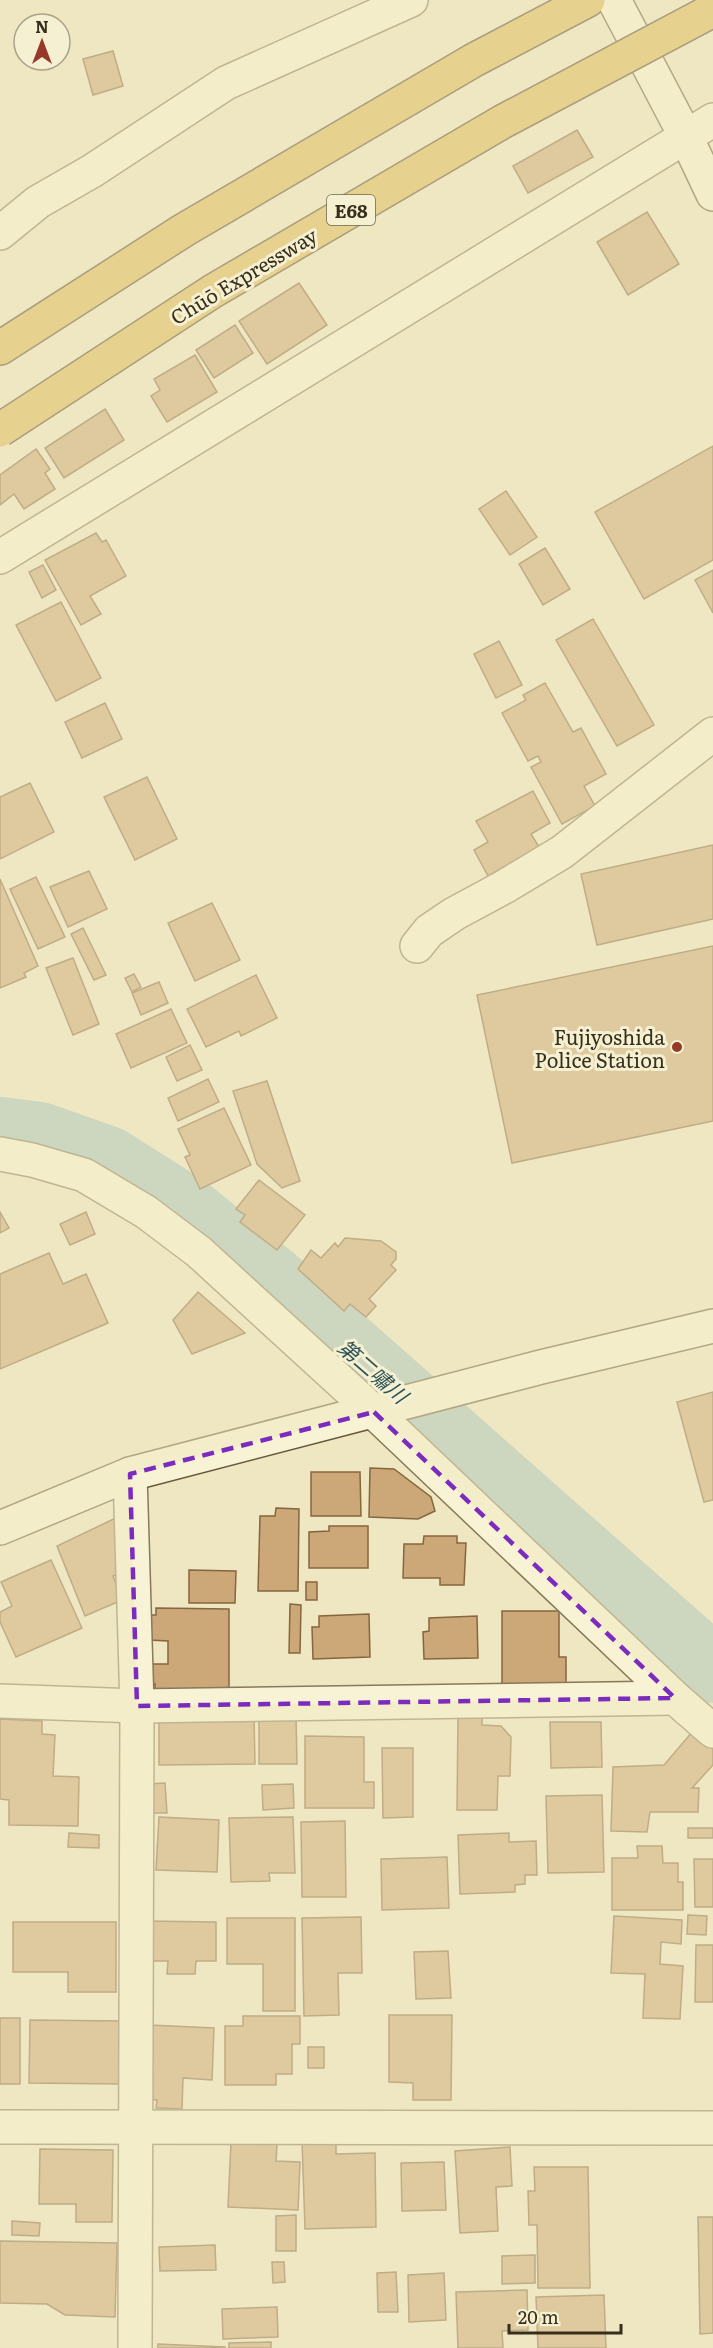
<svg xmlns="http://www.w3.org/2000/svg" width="713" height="2348" font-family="Literata,'Noto Sans JP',serif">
<rect width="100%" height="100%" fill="#eee7c1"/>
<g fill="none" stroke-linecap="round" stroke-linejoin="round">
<path stroke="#a4c0bc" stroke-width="68" d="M0,1131L40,1136L108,1160L184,1208L274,1281L713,1669"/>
</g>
<g fill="#cca777" stroke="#86663f" stroke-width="1.5">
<path d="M113,51L123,86L93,95L83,59Z"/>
<path d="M577,130L593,157L528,193L513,166Z"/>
<path d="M647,212L679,264L628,295L597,242Z"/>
<path d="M299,283L327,325L267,364L239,321Z"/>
<path d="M235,325L253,353L214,378L196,350Z"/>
<path d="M195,355L217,392L167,422L151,396L160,390L154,379Z"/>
<path d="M105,409L124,440L64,478L45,448Z"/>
<path d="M713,446V560L644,599L595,512Z"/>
<path d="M36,449L50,469L45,473L55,489L24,509L14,494L0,505V475Z"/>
<path d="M506,491L537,537L510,555L479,509Z"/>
<path d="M96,533L102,542L106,540L126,576L90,596L101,614L81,625L45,560Z"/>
<path d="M545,548L570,589L543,605L519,564Z"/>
<path d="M43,565L56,590L42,598L29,572Z"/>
<path d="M713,570V613L695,580Z"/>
<path d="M61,602L101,678L56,701L16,625Z"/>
<path d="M593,619L654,725L617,746L556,640Z"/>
<path d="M499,641L522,685L496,698L474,654Z"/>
<path d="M545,683L573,732L581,728L606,774L584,786L595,806L562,824L531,767L541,762L538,756L528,761L502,713L526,700L523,695Z"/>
<path d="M105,703L122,739L82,758L65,722Z"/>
<path d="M147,777L177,839L135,860L104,797Z"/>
<path d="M30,783L54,832L0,859V797Z"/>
<path d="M533,791L550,823L531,834L539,847L488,876L474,850L488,842L476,821Z"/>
<path d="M713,845V919L597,945L581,874Z"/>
<path d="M89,871L107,909L68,927L50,887Z"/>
<path d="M36,877L65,937L38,949L10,889Z"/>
<path d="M0,879L38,966L24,973L26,977L0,988Z"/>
<path d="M212,903L240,960L195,981L168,923Z"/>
<path d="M83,928L106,975L94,980L71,934Z"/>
<path d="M713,946V1121L512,1163L477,995Z"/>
<path d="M73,958L99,1024L73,1035L46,968Z"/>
<path d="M134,974L141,987L132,992L125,978Z"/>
<path d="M256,975L277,1018L241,1036L239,1031L206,1047L187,1009Z"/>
<path d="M159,982L168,1003L141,1015L132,993Z"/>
<path d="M171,1009L187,1043L131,1068L116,1034Z"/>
<path d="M190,1045L202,1070L177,1081L166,1057Z"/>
<path d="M208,1079L219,1102L178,1121L168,1098Z"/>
<path d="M267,1081L300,1181L282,1188L257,1164L233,1091Z"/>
<path d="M224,1108L251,1165L200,1189L185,1157L190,1155L178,1129Z"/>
<path d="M259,1180L305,1215L277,1250L240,1222L245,1215L236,1209Z"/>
<path d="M0,1212L9,1228L0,1233Z"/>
<path d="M86,1212L95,1234L70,1245L60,1224Z"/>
<path d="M345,1238L381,1241L396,1252V1259L391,1265L396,1270L369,1299L376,1306L366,1317L350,1304L344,1311L298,1269L311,1250L321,1258L335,1243L338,1247Z"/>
<path d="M49,1253L63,1284L86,1274L108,1323L0,1369V1274Z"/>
<path d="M198,1292L245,1333L192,1354L173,1320Z"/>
<path d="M713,1392V1500L704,1502L677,1402Z"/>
<path d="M370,1468L394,1469L431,1497L435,1511L418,1519L369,1517Z"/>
<path d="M311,1472H360L361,1516H311Z"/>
<path d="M276,1508L299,1509L298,1591H258L260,1516H275Z"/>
<path d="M120,1516L124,1572L113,1576L122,1600L85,1616L57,1546Z"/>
<path d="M329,1526H368V1568H309V1532L329,1531Z"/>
<path d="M424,1536H457V1543H466L464,1585H440V1578H403L404,1544H423Z"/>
<path d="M51,1560L82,1628L16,1657L0,1622V1612L12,1606L1,1582Z"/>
<path d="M189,1570L236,1571L235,1603H189Z"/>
<rect x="306" y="1582" width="11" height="18"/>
<path d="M290,1604L301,1605L300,1653H289Z"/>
<path d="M156,1608L229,1609V1689H155V1684H147V1664H168V1641L149,1640V1615H156Z"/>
<path d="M502,1611H559V1657H566V1685H502Z"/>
<path d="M369,1614L370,1657L313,1659L312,1627H319V1616Z"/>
<path d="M477,1616L478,1658L424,1659L423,1632L429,1631V1618Z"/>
<path d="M458,1715L482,1716V1725L501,1726L511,1737L510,1776H498L497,1810H457Z"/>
<path d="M296,1716L297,1764H259V1717Z"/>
<path d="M254,1717L255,1764L159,1765V1719Z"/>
<path d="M0,1719L42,1721V1734L55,1735L53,1776L79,1777L78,1826L9,1825V1800L0,1799Z"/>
<path d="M550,1722H601L602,1767L551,1768Z"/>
<path d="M693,1731L713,1749V1765L692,1788H699L698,1812H650L647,1832L611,1831L613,1767L664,1765Z"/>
<path d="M305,1736L364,1737V1782H374V1808H305Z"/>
<path d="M382,1748H413V1817L383,1818Z"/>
<path d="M165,1783L167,1813H150L148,1784Z"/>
<path d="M293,1784L294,1808L263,1810L262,1785Z"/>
<path d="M602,1795L604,1872L548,1873L546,1796Z"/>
<path d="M159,1817L219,1820L217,1872L156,1870Z"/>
<path d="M293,1817L295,1873H269L270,1881L231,1882L229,1818Z"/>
<path d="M345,1821L346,1897H302L301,1822Z"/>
<rect x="688" y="1828" width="25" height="10"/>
<path d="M69,1833L99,1835V1848L68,1847Z"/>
<path d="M509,1833V1842L536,1841L537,1875H525V1884L515,1885V1892L460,1894L458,1835Z"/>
<path d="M637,1846H662L663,1863H678V1882H683V1910H612V1858H638Z"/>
<path d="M447,1857L449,1908L382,1910L381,1859Z"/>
<path d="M694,1859H713V1907H695Z"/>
<path d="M688,1915L707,1916L706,1935L687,1934Z"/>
<path d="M614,1916L682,1920L681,1944L661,1942L660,1964L683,1966L680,2019L643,2018L645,1974L611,1973Z"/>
<path d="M361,1917L362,1973H338L339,2015L304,2016L302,1918Z"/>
<path d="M227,1918H295V2011H263V1964H227Z"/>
<path d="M144,1921L216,1922V1961H196L195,1974H167L168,1961H144Z"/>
<path d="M13,1922H116V1992H68V1972H13Z"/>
<path d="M696,1945H713V2002H695Z"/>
<path d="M448,1951L451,1998L416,1999L414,1952Z"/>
<path d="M389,2015H452L451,2100H413V2083L389,2082Z"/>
<path d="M243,2016H300V2044H292V2074H276V2085H225V2026H243Z"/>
<rect x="0" y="2018" width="20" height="66"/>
<path d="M30,2020L121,2021L119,2084L29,2083Z"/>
<path d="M149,2025L214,2028L212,2080L183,2078L182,2109L156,2108L157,2100L146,2099Z"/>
<rect x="308" y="2047" width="16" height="21"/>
<path d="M302,2141H336V2154L375,2153L376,2227L305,2229Z"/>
<path d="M231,2142L277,2144L276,2161L300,2162L298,2210L228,2207Z"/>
<path d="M510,2147L512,2186L496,2187L498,2231L460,2233L455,2151Z"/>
<path d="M40,2149L113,2150L112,2222H76V2204H39Z"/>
<path d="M444,2162L446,2210L402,2211L401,2163Z"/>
<path d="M534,2167H588L590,2288H538L537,2225H529L528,2191H535Z"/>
<path d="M296,2215V2251H276V2216Z"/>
<path d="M698,2217H713V2333L700,2334Z"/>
<path d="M12,2221L40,2223L39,2236L12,2235Z"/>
<path d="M0,2241L117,2243L115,2317L65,2315L47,2304L0,2303Z"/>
<path d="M215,2245L216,2270L160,2271L159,2247Z"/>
<path d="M535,2255V2283L502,2284V2256Z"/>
<path d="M272,2262H284L285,2282L273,2283Z"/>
<path d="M396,2272L398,2312H378L377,2273Z"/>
<path d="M444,2273L446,2320L409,2322L408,2275Z"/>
<path d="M527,2290L528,2330L502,2331L503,2348H458L456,2292Z"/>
<path d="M604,2295L606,2348H538L536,2297Z"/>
<path d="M277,2307L278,2337L223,2339L222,2309Z"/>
<path d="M271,2342V2348H229V2343Z"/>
<path d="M158,2344L225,2347V2348H158Z"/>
</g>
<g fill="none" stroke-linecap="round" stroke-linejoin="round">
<g stroke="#877959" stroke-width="36">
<g id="street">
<path d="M0,233L38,202L92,171L226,83L411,0"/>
<path d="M0,557L713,120"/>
<path d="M417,946L429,931L454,914L504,887L562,852L713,734"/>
<path d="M0,1154L32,1160L84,1175L146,1212L199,1252L374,1412L675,1698L713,1731"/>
<path d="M130,1474L137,1706L135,2348"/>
<path d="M0,1701L137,1706L675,1698"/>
<path d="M0,2127L713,2128"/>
</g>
</g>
<g stroke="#69593c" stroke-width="36">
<g id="secondary">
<path d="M614,0L686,137L713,194"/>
<path d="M0,1528L130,1474L541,1367L713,1326"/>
</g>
</g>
<g stroke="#55462d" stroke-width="36">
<path id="highway" d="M0,348L184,230L474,60L588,0"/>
</g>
<use href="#street" stroke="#f8f3d5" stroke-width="33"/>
<use href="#secondary" stroke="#f8f3d5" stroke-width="33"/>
<use href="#highway" stroke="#ddb552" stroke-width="33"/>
<g stroke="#55462d" stroke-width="36" stroke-linecap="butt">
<path id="highway-bridge" d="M0,430L213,291L502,122L713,10"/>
</g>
<use href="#highway-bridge" stroke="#ddb552" stroke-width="33"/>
</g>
<path d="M0 0H713V2348H0ZM374,1412L675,1698L137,1706L130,1474Z" fill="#eee7c1" fill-opacity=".55" fill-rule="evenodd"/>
<path fill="none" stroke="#7b2cbf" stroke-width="4.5" stroke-dasharray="12 8" stroke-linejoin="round" d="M374,1412L675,1698L137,1706L130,1474Z"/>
<circle fill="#963929" stroke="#f5f0d1" stroke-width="2" cx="677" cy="1047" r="6"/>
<g text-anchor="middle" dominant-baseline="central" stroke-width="6" stroke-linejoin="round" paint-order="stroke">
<rect fill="#f5f0d1" stroke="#706853" stroke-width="1.5" x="327" y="195" width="48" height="30" rx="4.5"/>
<g font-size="18" font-weight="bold" fill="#372e1d">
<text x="351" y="210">E68</text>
</g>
<g font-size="20" fill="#372e1d" stroke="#f5f0d1">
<text transform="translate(243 275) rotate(-31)">Chūō Expressway</text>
</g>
<g font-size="20" fill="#372e1d" stroke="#f5f0d1" text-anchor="end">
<text x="665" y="1036">Fujiyoshida<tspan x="665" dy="23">Police Station</tspan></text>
</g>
<g font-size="21" font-style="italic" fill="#2d5356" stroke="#f5f0d1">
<text transform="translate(374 1370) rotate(41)">第二嘯川</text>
</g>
</g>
<g transform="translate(42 42)"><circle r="28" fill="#f5f0d1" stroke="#a9a289" stroke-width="1.5"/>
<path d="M0-4.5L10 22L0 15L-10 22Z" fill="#963929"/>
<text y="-9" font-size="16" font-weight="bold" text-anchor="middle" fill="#372e1d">N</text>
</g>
<path d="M509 2324v9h112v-9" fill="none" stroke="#372e1d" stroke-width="3"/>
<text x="518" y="2324" font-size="18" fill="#372e1d" stroke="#f5f0d1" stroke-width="4.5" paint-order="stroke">20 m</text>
</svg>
